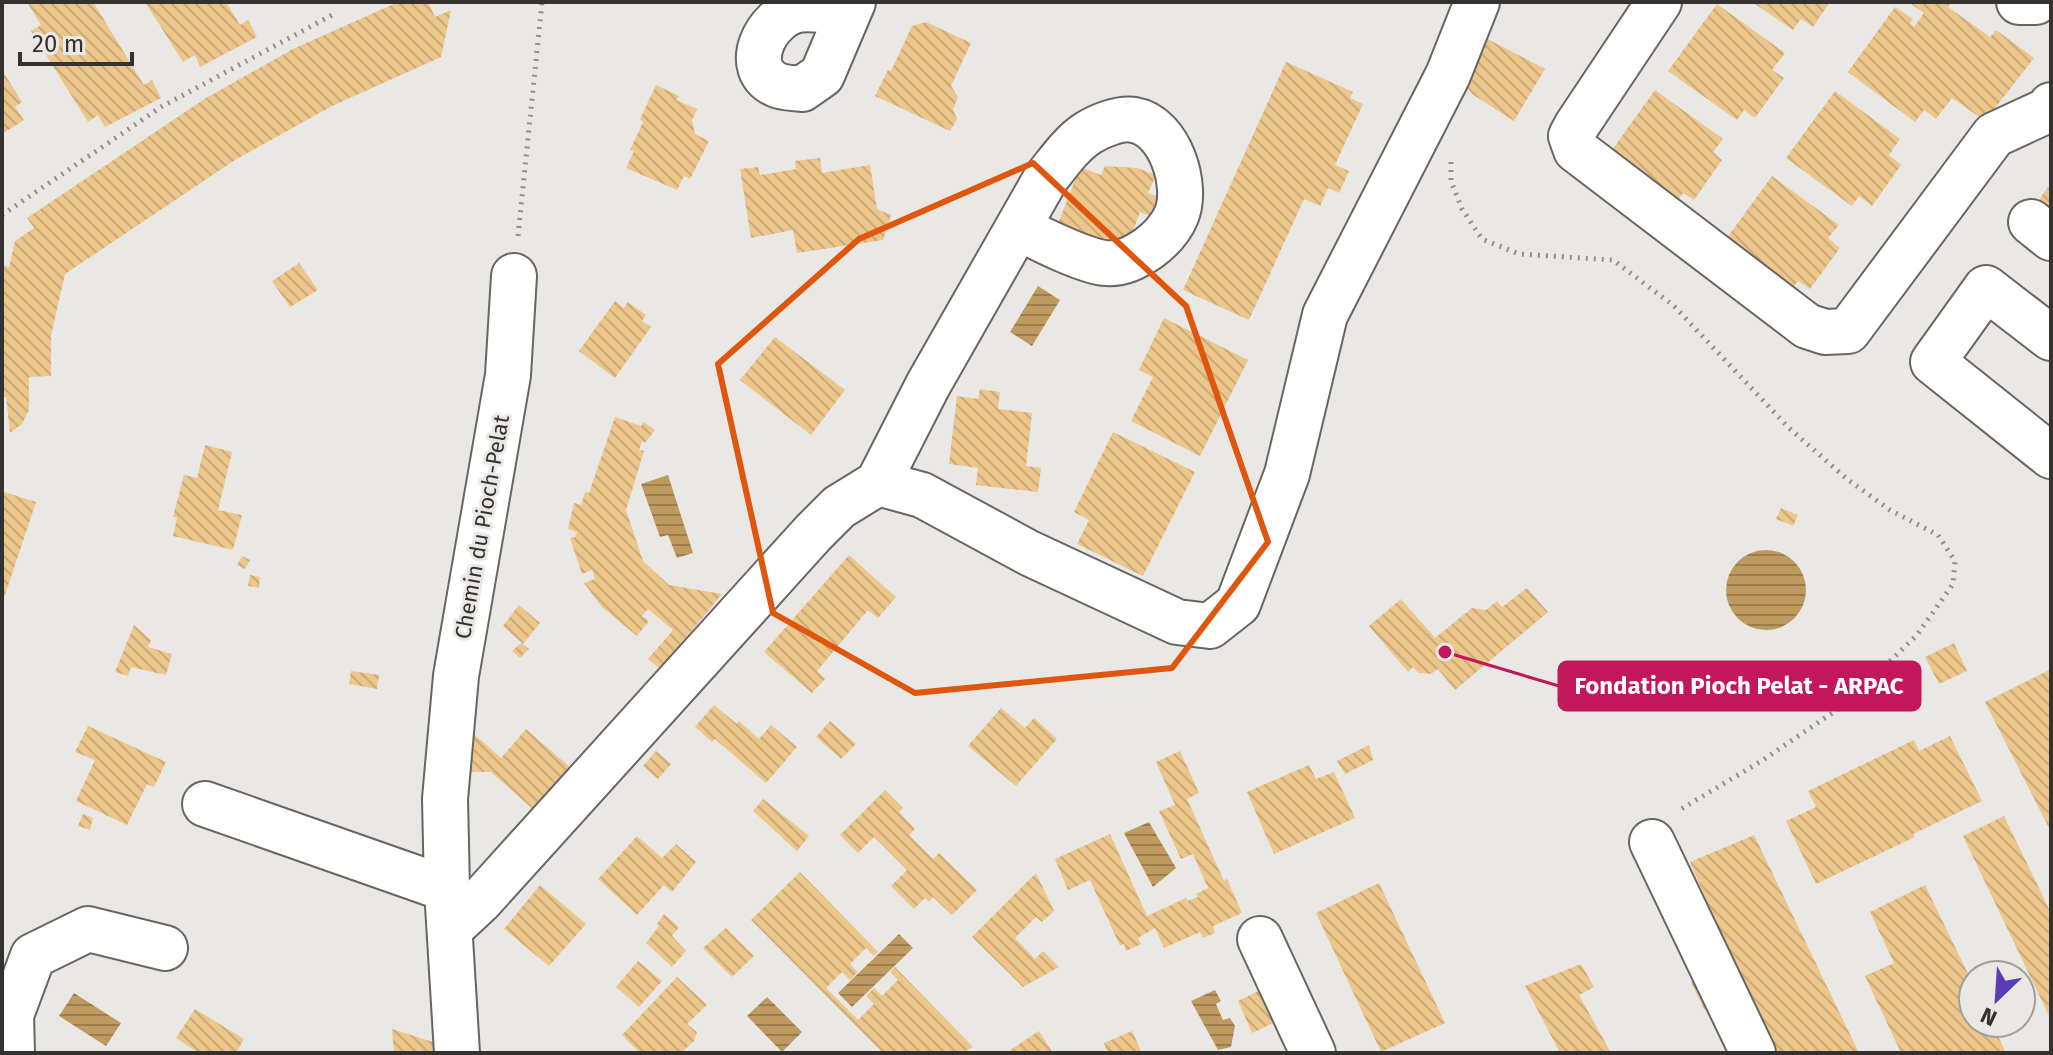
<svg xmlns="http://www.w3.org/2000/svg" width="2053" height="1055" font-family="'Fira Sans',sans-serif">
<defs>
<pattern id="water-rules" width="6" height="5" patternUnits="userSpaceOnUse" patternTransform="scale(2)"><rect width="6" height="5" fill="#be9a60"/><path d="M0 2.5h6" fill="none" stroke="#9b7e50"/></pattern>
<pattern id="building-back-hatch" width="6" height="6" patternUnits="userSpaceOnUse" patternTransform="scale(2)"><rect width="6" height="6" fill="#ecc68b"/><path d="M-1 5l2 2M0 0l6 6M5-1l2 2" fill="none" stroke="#cbab78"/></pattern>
</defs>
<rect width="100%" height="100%" fill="#eae8e5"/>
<g fill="url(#water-rules)">
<path d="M1038,286L1060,300L1032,346L1010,332Z"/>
<path d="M668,475L693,553L677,558L668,535L660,537L641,484Z"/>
<circle cx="1766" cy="590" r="40"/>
<path d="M1149,822L1176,868L1153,887L1124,833Z"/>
<path d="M899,934L913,948L852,1007L838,993Z"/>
<path d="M1215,990L1221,1001L1216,1004L1223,1020L1230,1018L1235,1026L1231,1047L1218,1050L1191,1001Z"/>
<path d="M74,993L121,1023L106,1046L59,1016Z"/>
<path d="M767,997L802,1032L782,1052L747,1016Z"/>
</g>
<g fill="url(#building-back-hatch)">
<path d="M27,2H93L144,85L152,80L161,98L105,127L98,115L88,122L31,31L41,25Z"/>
<path d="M145,2H226L240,25L248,20L257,37L200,67L195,55L183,62Z"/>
<path d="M398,2H428L435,17L451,10L441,57L332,106L235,160L65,274L51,336V376L29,377V410L22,424L10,433L6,397H2V265L9,267L15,241L34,228L27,218L206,98L293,49Z"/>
<path d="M1752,2H1830L1813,27L1801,19L1793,30Z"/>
<path d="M1908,2H1951L1948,7L1990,37L1996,30L2034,58L1985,121L1952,98L1936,119L1924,110L1915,122L1848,72L1895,7L1913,19L1910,23L1914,27L1924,13Z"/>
<path d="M1717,4L1785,53L1772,70L1784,78L1755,118L1744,110L1737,120L1668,71Z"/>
<path d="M926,22L971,43L951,86L958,97L953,109L957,119L950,131L875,96L888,70L891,71L912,26Z"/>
<path d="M1480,35L1545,69L1514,121L1472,94L1465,84Z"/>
<path d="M1286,62L1353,92L1350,98L1363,104L1335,165L1349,171L1339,193L1328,188L1320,206L1304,199L1249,320L1183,290Z"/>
<path d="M2,70L22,102L15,107L24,120L2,134Z"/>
<path d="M656,85L679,96L676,100L697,109L692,120L695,134L709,141L690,179L684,176L677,190L626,168L634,151L630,150L643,122L640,119Z"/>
<path d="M1655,90L1723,139L1713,152L1722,160L1694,200L1683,193L1674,205L1607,157Z"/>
<path d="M1835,91L1900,139L1889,155L1901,165L1872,206L1859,196L1852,206L1786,158Z"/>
<path d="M820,158L822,173L870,165L877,209L891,215L883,240L797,253L793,230L751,238L740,169L758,167L760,175L796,169L795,161Z"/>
<path d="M1105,166L1137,168L1156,175L1148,193L1167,201L1159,220L1140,212L1127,247L1100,237L1097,245L1056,229L1080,167L1101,175Z"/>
<path d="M1772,176L1839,225L1828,238L1840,248L1810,289L1798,281L1790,291L1724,242Z"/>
<path d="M2048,187L2051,189V213L2037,203Z"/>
<path d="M299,263L318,290L290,307L272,281Z"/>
<path d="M615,301L624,308L628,302L646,315L642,321L651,327L615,378L579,351Z"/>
<path d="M1164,318L1248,360L1200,456L1131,421L1153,377L1139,370Z"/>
<path d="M775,337L845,390L811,435L740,380Z"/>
<path d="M980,389L1000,392L998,409L1032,413L1026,466L1041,468L1038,492L976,485L978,468L949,464L957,396L978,399Z"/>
<path d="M615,417L641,426L644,422L655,430L645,443L642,441L639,450L644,451L626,510L643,561L669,585L722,594L660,669L648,659L673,630L648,609L642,616L649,621L637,636L602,607L584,583L595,579L592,570L582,574L570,538L575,537L577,532L568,529L574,503L581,505L585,492L589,493Z"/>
<path d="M1113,432L1195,472L1143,576L1077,544L1089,520L1074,512Z"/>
<path d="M205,445L232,452L218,510L242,515L233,550L173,536L177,518L173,517L184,475L197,478Z"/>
<path d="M4,492L36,502L3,601L2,498Z"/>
<path d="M1781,508L1798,515L1793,526L1776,519Z"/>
<path d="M849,555L896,597L878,618L868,610L817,671L825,679L812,693L764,652Z"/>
<path d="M242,556L250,560L245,569L237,565Z"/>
<path d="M250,575L260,577L259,588L248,586Z"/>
<path d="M1527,588L1548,612L1455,690L1438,669L1431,674L1419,673L1413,667L1408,672L1369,626L1401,599L1435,638L1472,608L1486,610L1497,601L1502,607Z"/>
<path d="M519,605L540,623L523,644L503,626Z"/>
<path d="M134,625L151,640L148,647L172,654L166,675L131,667L128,676L115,672Z"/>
<path d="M521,643L529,649L520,658L512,651Z"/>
<path d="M1954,643L1967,671L1939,684L1925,657Z"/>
<path d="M2051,669V832L1985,702Z"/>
<path d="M351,671L379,675L377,689L349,684Z"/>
<path d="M714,705L737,724L739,721L759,739L771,725L797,747L766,783L715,739L712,742L695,727Z"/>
<path d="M1001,708L1025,728L1034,718L1057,739L1016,786L968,746Z"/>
<path d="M830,721L856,744L841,759L816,737Z"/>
<path d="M88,726L166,762L154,787L147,784L127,825L76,801L95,760L75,752Z"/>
<path d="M465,726L501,758L526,729L571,768L535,811L491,772H461Z"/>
<path d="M1950,736L1982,801L1913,834L1915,837L1816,884L1786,821L1816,807L1808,791L1914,740L1919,751Z"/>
<path d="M1369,745L1373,760L1345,774L1337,761Z"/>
<path d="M656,751L671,764L658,779L643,766Z"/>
<path d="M1180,751L1199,793L1187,799L1224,881L1227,879L1242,913L1213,926L1215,933L1203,938L1200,932L1164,948L1155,928L1138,938L1141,944L1126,951L1124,944L1120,946L1090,880L1068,890L1055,859L1110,834L1147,916L1186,898L1187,901L1198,897L1196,894L1208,888L1193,854L1181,859L1159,811L1175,805L1156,762Z"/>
<path d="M1309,765L1316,779L1334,772L1355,818L1274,854L1247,792Z"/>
<path d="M885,790L903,808L899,812L915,829L909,835L933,859L939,853L977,890L952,915L933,897L929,902L925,898L914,909L891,886L907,870L874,837L858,853L840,835Z"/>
<path d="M763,799L809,836L797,851L753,811Z"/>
<path d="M83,814L93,818L90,830L78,826Z"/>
<path d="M2004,816L2051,913V1020L1963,836Z"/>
<path d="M1754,835L1859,1053H1772L1690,862Z"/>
<path d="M637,836L662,858L676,844L696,862L672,892L664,885L637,915L598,879Z"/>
<path d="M800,872L878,952L874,956L866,948L850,964L858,972L850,980L842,972L826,988L858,1020L874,1004L866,996L874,988L882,996L898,980L890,972L895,967L973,1047L962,1053H883L751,920Z"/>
<path d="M1036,873L1054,911L1042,922L1036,917L1015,938L1035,959L1043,951L1059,967L1023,987L972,937Z"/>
<path d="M1379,883L1445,1023L1381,1052L1316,913Z"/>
<path d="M540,885L586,924L549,966L504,929Z"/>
<path d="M1925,885L1973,984V1023H1992L2006,1053H1901L1865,976L1894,963L1870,912Z"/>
<path d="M664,914L679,927L672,936L686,951L672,967L646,943L659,926L657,924Z"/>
<path d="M726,928L754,956L732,977L703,948Z"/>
<path d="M638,961L662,981L639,1007L616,987Z"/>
<path d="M1581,964L1594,987L1579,995L1611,1053H1560L1525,986Z"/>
<path d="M1702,976L1716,1004L1704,1009L1691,982Z"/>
<path d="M677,977L707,1005L687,1024L697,1032L694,1041L681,1053H640L622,1035Z"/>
<path d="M1267,987L1282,1019L1252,1033L1238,1001Z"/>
<path d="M195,1009L244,1039L236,1053H199L176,1038Z"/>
<path d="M392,1029L433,1042L434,1053H394Z"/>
<path d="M1039,1031L1053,1053H1006Z"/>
<path d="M1132,1031L1142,1053H1108L1104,1043Z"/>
</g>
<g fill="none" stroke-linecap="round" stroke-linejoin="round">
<g stroke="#686663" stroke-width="48">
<g id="minor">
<path d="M1659,2L1577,125L1571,136L1576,150L1807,326L1825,332L1848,331L1994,135L2048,110L2051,105"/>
<path d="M2019,2H2036"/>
<path d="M848,13C833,12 813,7 798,10C766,16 740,69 777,85C784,88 795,88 802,89L822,75L853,2"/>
<path d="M2031,222L2051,238"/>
<path d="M2051,338L1986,288L1933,362L2051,456"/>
<path d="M878,483L928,385L1046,178C1059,162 1071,144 1088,133C1099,126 1121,117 1134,120C1170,126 1189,186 1176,216C1170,230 1161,239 1149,248C1136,257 1122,265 1104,263C1083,260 1039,239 1020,228"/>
<path d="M205,804L447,889"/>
<path d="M1652,842L1753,1053"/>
<path d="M450,929L480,901L813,533L839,507L878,483L922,495L1029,553L1177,622L1210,626L1238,604L1287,474L1325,315L1448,75L1477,2"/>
<path d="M1260,939L1313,1053"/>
<path d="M12,1053L11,1015L33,956L88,929L165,948"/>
<path d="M457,1053L447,889L445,799L456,676L508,375L514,276"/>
</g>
</g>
<g stroke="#908f8d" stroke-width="5" stroke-dasharray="2 6" stroke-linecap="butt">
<path d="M1451,162V181L1462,209L1482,239L1519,254L1613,260L1674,306L1789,428L1847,479L1890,510L1938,535L1955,561L1953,584L1917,635L1847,703L1763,760L1678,811"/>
<path d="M2,215L161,107L334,14"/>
<path d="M518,236L542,2"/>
</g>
<use href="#minor" stroke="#fff" stroke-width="44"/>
</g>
<path fill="none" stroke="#df570e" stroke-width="6" stroke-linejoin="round" d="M1033,163L1186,306L1268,542L1172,668L915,693L773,613L718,364L859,239Z"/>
<g text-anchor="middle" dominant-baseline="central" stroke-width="6" stroke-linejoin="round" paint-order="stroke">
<g font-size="22" fill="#333231" stroke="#eae8e5">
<text transform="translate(482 527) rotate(-80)">Chemin du Pioch-Pelat</text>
</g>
</g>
<path fill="none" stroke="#c2185b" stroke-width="3" d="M1445 652L1559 686"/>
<circle fill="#c2185b" stroke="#eae8e5" stroke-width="3" cx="1445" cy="652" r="8"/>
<rect fill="#c2185b" stroke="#c2185b" stroke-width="3" x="1559" y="662" width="361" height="48" rx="8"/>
<g font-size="24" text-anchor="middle" font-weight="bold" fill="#fff">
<text x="1739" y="694">Fondation Pioch Pelat - ARPAC</text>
</g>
<rect width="2053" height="1055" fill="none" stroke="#333231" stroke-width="8"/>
<g transform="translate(1997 999) rotate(205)"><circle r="38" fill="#eae8e5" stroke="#a19f9d" stroke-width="2"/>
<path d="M0-6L14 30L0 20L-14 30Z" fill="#5a3cb4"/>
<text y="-12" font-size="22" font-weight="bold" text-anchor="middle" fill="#333231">N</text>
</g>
<path d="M20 52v12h112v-12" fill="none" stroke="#333231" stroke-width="4"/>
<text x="32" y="52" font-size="24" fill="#333231" stroke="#eae8e5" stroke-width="6" paint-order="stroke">20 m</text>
</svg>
